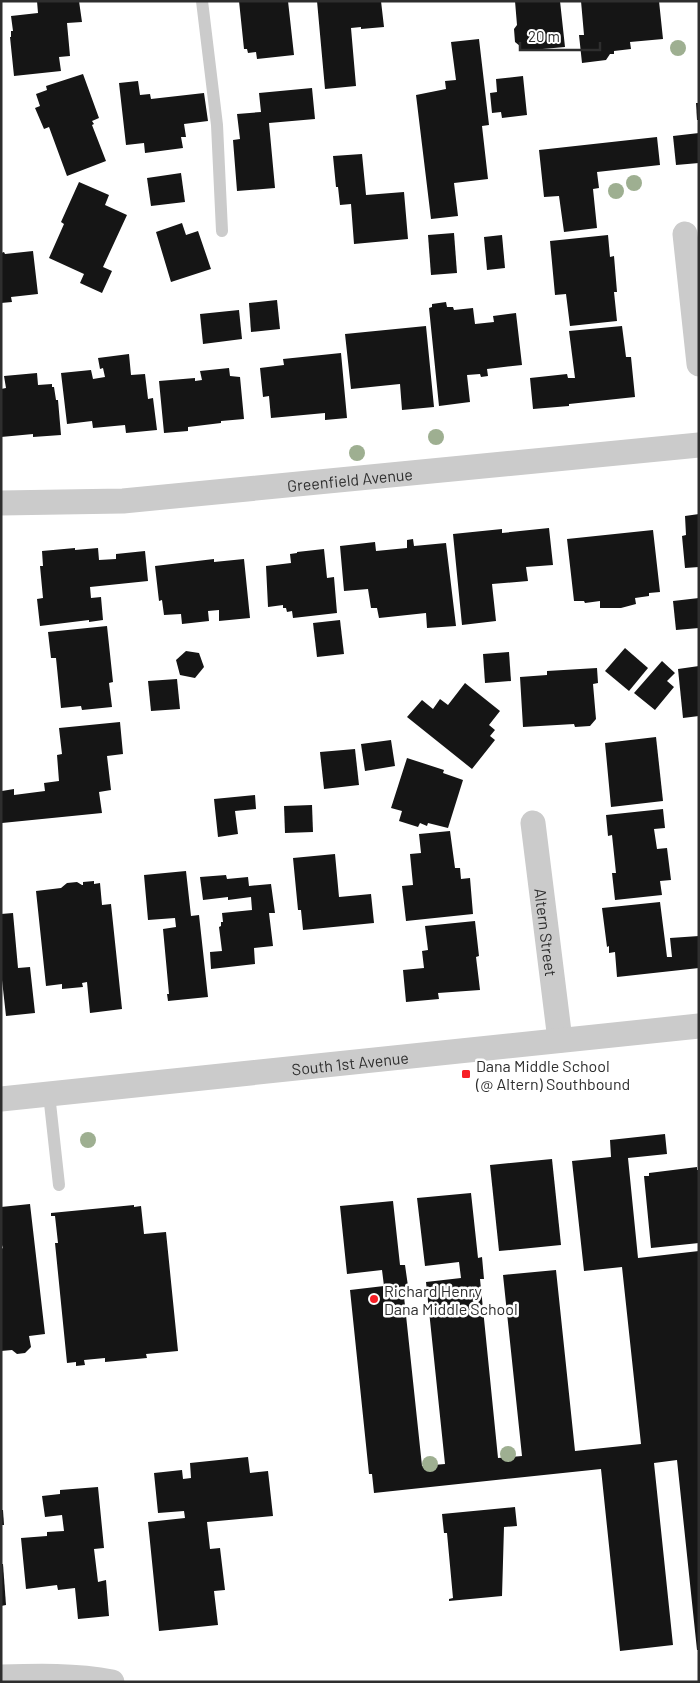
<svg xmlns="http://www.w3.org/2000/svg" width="700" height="1683" font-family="Barlow,sans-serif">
<rect width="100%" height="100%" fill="#fff"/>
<g fill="#151515">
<path d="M37,1H79L82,22L67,23L70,56L59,57L61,71L14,76L10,37H11V31H13L11,16L38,13Z"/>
<path d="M239,1H288L294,55L257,59L256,52L248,53L247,49H244Z"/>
<path d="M317,1H381L384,27L361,29V27L351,28L356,86L325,89Z"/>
<path d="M515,1H560L565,47L520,51V46L515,42L514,29L517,25Z"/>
<path d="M581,1H659L663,39L630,42L631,49L614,51V54H610L606,60L582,63L579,35H584Z"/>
<path d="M479,39L489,125L482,126L488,179L454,183L458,216L431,219L416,95L446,89L445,81L456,80L451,42Z"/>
<path d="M83,74L99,118L92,121L94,124L92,125L106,161L67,176L49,127L44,129L35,108L40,106L36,94L47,90L46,86Z"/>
<path d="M523,76L527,115L502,118L501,112L492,113L490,93L497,92L496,79Z"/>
<path d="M138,81L140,95L150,94L151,99L204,93L208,121L184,124L186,137H181L183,148L145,153L144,143L126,145L119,83Z"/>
<path d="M312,88L315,119L269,123L275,188L237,191L233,140L240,139L237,114L261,112L259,93Z"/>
<path d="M696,103H699V120H697Z"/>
<path d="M699,133V163L676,165L673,136Z"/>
<path d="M657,137L660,165L597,172L599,188L593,189L597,228L564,232L559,196L544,197L539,150Z"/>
<path d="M362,154L366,195L404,192L408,239L354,244L351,204L340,205L338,187H336L333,156Z"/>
<path d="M181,173L185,202L151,206L147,178Z"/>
<path d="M79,182L109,195L105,205L127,215L103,267L112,271L102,293L80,283L84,274L49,258L64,224L61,222Z"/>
<path d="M182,223L186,235L198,231L211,269L171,282L156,232Z"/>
<path d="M454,233L457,273L431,275L428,235Z"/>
<path d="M502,235L505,268L487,270L484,237Z"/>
<path d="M608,235L610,257L614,256L617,292H614L617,321L570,326L566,294L555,295L550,241Z"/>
<path d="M33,251L38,294L11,297L12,302L1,303V253L4,252L5,254Z"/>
<path d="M277,300L280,329L251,332L249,303Z"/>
<path d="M446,302L447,307H453L454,310L473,308L475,324L494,322L493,316L516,313L522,365L487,369L488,376L481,377L480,374L467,375L470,402L439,406L429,308L432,307V304Z"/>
<path d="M239,310L242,339L203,344L200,314Z"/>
<path d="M426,326L434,407L402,410L400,384L351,389L345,334Z"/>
<path d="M622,326L626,357H631L635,397L569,404V406L533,409L530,378L567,374L568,378H575L569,331Z"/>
<path d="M341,353L347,418L325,420V413L271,418L269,396L263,397L260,368L284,365L283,359Z"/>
<path d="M129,354L131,375L145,374L148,399L153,398L157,430L126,433L125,425L93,428L92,421L67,424L61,373L91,370L93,379L105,377L103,368L100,369L98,358Z"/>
<path d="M229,368L230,376L240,377L244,419L221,421V423L188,427V431L164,433L159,381L195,378V381L202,380L200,371Z"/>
<path d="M37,373L38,385L52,384V387H54L56,400H58L61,435L33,437V434L1,437V389L6,388L4,376Z"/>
<path d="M699,514V567L685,568L682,536L686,535L685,516Z"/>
<path d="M549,528L553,565L526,567L528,581L492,584L496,621L462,625L453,534L502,529V533Z"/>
<path d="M653,530L660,592L649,593V596L635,598L636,604L621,608H600V601L585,603L584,601H574L567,539Z"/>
<path d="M413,539L414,546L446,543L456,626L427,628L426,613L379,618L377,608H371L368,589L344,591L340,546L375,542L376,551L407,548V540Z"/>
<path d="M75,548V550L98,548L99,560L116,559V554L145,551L148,581L90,587L91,598L101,597L103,620L89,622V620L40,626L37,599L43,598L40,566H43L42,551Z"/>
<path d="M324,549L327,578L334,577L337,613L293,618L292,611L287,612L286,608H283V605L268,607L266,566L291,563L290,554L297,553V552Z"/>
<path d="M214,559V562L244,559L250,618L219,621V610L208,611L209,621L182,624L181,614L164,615L162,600L159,601L155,566Z"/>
<path d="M699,598V628L676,630L673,601Z"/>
<path d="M340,620L344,654L317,657L313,623Z"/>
<path d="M107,626L113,682L109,683L112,707L82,710L81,706L61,708L56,658H51L48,632Z"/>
<path d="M625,648L648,668L629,691L605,671Z"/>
<path d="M186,651L199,653L204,667L195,678L180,675L176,660Z"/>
<path d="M509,652L511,681L485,683L483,654Z"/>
<path d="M662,661L675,673L667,681L674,687L655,710L634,693Z"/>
<path d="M699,666V716L683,718L678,669Z"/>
<path d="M597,668L598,683L593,684L596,719L590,726L575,727L574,724L523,727L520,677L547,675V671Z"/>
<path d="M177,679L180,709L151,711L148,681Z"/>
<path d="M465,683L500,711L489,725L495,730L490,736L495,740L472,769L407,717L422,700L433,709L440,699L448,705Z"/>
<path d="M120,722L123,754L107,756L111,790L99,792L102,813L2,823V791L14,789V795L45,791L44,783L59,781L57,755L62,754L59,728Z"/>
<path d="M656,737L663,801L611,807L605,743Z"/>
<path d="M391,740L395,766L365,771L361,744Z"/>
<path d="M355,749L359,785L324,789L320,752Z"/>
<path d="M407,758L444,770L443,773L463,780L448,828L428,823L427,826L420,823L418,827L399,821L402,811L391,808Z"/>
<path d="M255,795L256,809L235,811L238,834L218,837L214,799Z"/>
<path d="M312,805L313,832L285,833L284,806Z"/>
<path d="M663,809L665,828L654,829L657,849L667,848L671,880L660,881L662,895L615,900L612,873H616L612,835L608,836L606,815Z"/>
<path d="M450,831L455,868H460L461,879L470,878L473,914L406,921L402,886L413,885L410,854L421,853L419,834Z"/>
<path d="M335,854L339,897L371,894L374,923L303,930L301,910H298L293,858Z"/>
<path d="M186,871L191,916L199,915L208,997L168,1001L167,994H169L163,929L176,927L175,918L148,920L144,875Z"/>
<path d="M226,875L227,879L248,877L249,886L271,884L275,913H269L273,946L254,948L255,964L211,969L210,952L222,951L219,927L221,926V922H223L222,913L252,910L251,897L228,900V897L203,900L200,877Z"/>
<path d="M94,881V884L100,883L102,905L111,904L122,1009L90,1013L87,982L82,983L83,987L62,989V984L46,986L36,891L61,888L67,883L77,882L82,885H83V882Z"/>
<path d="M660,902L667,957H672L670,938L699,936V968L617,977L615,952L609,953V946L607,947L602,908Z"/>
<path d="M13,913L18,968L30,967L35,1013L6,1016L1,971V914Z"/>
<path d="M475,921L479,956L476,957L480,990L438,993L439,999L406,1002L403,970L424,968L422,951L428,950L425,926Z"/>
<path d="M665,1134L667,1154L628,1158L638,1258L699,1251V1650H697L677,1460L654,1463L673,1645L620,1651L601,1469L374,1493L372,1474H369L350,1290L384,1286L382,1270L347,1274L340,1206L393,1201L400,1265H405L408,1286L403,1287L422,1466L445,1464L426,1282L461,1278L459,1262L425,1266L417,1198L471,1193L478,1258L482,1257L484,1279H480L498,1458L522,1456L503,1275L556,1270L575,1451L641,1444L622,1267L584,1271L572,1161L611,1157L610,1140Z"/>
<path d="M552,1159L561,1245L499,1251L490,1165Z"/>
<path d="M697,1167V1170H699V1243L651,1248L644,1176H649V1173Z"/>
<path d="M30,1204L45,1334L29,1336L31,1347L25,1353L17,1354L12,1350L1,1351V1249L3,1248L1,1242V1207Z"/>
<path d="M134,1205V1207L141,1206L144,1234L166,1232L178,1351L146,1354L147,1358L105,1362V1358L84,1360L85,1365L76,1366V1362L67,1363L55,1243H58L55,1216H51V1213Z"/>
<path d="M248,1457L250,1473L268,1471L273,1516L207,1522L210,1549L220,1548L225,1590L214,1591L218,1625L159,1631L148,1522L185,1518L184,1511L158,1513L154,1473L182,1470L183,1479L191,1478L190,1463Z"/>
<path d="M98,1487L104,1548L94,1549L98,1582L106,1580L109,1616L78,1619L75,1588L58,1590L57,1585L26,1589L21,1538L47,1536V1532L64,1531L62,1515L45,1517L42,1496L60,1494V1490Z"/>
<path d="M515,1507L517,1526L504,1527L502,1596L449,1601V1599L453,1598L447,1533H444L442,1514Z"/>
<path d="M1,1510H3L4,1525H1Z"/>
<path d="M1,1564H3L6,1605L1,1606Z"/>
</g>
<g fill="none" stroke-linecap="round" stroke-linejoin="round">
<g stroke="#cbcbcb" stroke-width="12">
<path d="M202,1L217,125L222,231"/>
<path d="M49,1094L59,1185"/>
</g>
<g stroke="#cbcbcb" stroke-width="25">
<path d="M685,234L699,364"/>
<path id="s1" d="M1,503L123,501L699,445"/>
<path id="s2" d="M533,823L560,1040"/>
<path id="s3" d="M1,1099L699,1026"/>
<path d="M1,1677C38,1676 75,1675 112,1682"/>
</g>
</g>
<g fill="#9eaf91">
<circle cx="678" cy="48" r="8"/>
<circle cx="634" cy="183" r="8"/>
<circle cx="616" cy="191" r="8"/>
<circle cx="436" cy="437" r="8"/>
<circle cx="357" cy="453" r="8"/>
<circle cx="88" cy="1140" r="8"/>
<circle cx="508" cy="1454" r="8"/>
<circle cx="430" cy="1464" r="8"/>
</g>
<g fill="#f71e25" stroke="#fff" stroke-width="2">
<rect x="461" y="1069" width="10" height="10" rx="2.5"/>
<circle cx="374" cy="1299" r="5"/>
</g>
<g text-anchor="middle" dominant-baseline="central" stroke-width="5" stroke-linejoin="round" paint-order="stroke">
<g font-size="16" fill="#2e2e2e" stroke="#fff">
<text stroke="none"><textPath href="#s1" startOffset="350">Greenfield Avenue</textPath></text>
<text stroke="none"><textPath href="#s2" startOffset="110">Altern Street</textPath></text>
<text stroke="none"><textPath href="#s3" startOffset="351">South 1st Avenue</textPath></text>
</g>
<g font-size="16" fill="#2e2e2e" stroke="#fff" text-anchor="start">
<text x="476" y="1065">Dana Middle School<tspan x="476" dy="18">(@ Altern) Southbound</tspan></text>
<text x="384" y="1290">Richard Henry<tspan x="384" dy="18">Dana Middle School</tspan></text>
</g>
</g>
<rect width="700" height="1683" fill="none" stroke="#2e2e2e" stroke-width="5"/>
<path d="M520 42v8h80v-8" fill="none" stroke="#2e2e2e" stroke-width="2.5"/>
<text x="528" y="42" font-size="15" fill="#2e2e2e" stroke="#ffffff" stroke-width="4" paint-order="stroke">20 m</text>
</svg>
